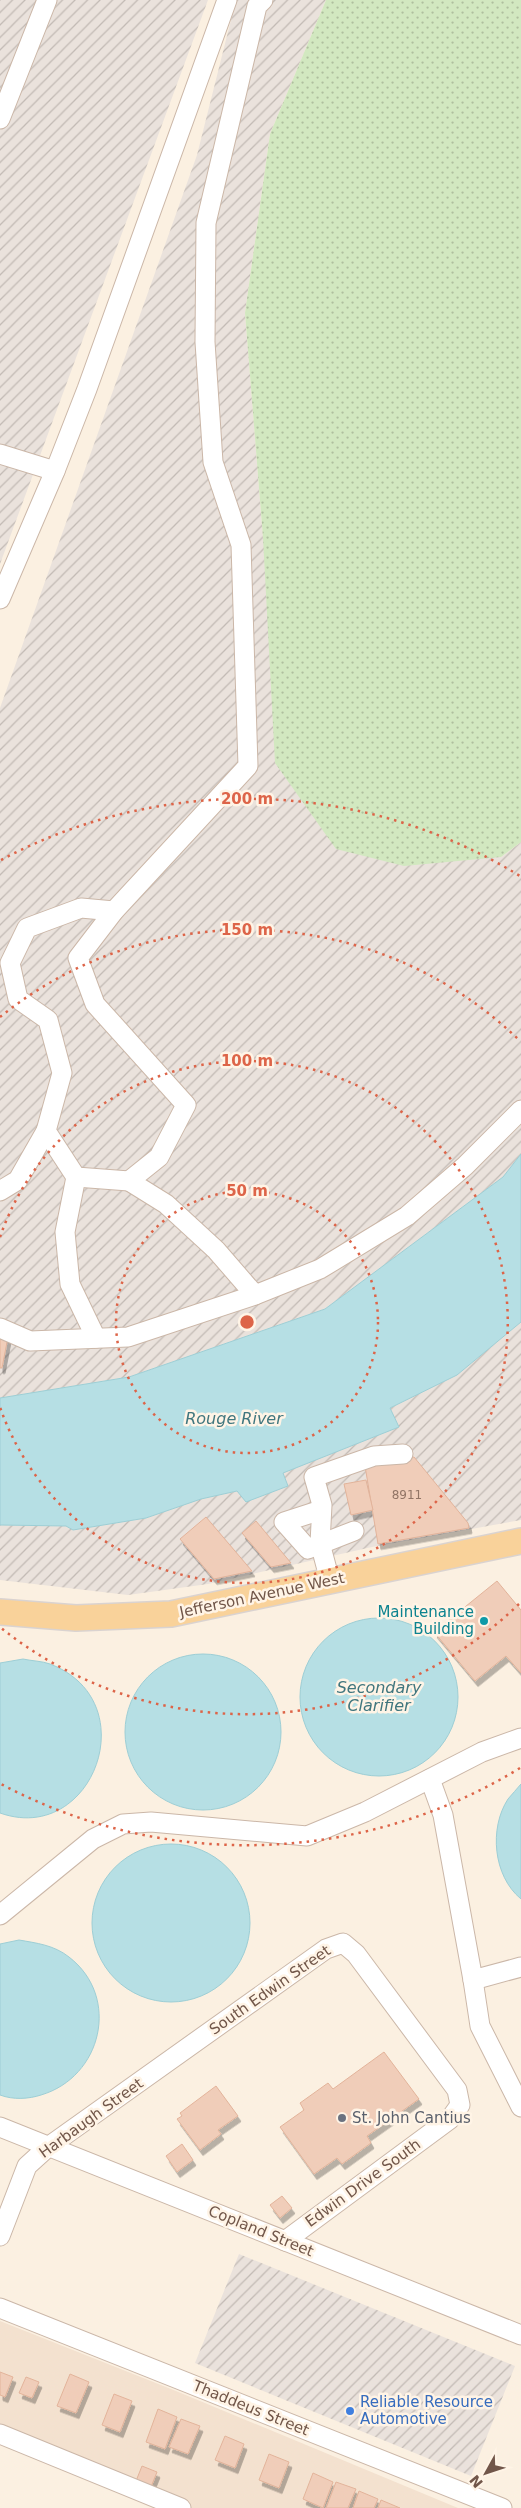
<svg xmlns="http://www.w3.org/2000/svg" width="521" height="2508" font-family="'DejaVu Sans',sans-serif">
<defs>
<pattern id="industrial-furrows" width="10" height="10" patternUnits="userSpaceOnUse" patternTransform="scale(1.25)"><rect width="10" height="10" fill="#eae2dc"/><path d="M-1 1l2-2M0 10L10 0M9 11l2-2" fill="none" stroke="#c2bab4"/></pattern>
<pattern id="grass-dots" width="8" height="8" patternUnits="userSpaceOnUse" patternTransform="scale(1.25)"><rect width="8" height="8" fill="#d2e8c0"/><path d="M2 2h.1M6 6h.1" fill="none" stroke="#afbf9e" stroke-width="1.8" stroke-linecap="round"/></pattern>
<filter id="shadow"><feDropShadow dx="3" dy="5.5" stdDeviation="0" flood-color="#0004"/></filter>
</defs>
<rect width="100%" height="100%" fill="#fbf0e1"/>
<path fill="#f3e1cf" d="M0,2321L176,2391L458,2508H157L0,2443Z"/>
<g fill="url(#industrial-furrows)">
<path d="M0,0H208L0,564Z"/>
<path d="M236,0H326L270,134L245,313L263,538L501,857L521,842V1154L503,1177L325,1309L129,1377L0,1398V708L197,155Z"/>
<path d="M521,1322V1520L372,1547L208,1584L128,1595L0,1580V1525L66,1526L73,1530L146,1518L201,1499L238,1491L246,1501L287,1486L282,1473L399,1427L390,1408L457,1375Z"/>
<path d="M239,2254L515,2366L471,2476L195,2363Z"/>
</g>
<path fill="url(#grass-dots)" d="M326,0H521V842L501,857L404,866L336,849L275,763L263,538L245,313L270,134Z"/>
<g fill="#b6dfe4" stroke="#9dced5">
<path d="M521,1154V1322L457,1375L390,1408L399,1427L283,1473L288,1486L246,1502L237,1491L201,1499L146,1518L73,1530L66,1526L0,1525V1398L129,1377L325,1309L503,1177Z"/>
<circle cx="379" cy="1697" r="79"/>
<circle cx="203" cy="1732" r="78"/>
<path d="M23,1659C32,1661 42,1661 50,1664C147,1701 93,1846 0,1813V1663Z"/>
<path d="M521,1784V1899C493,1876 489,1828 508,1799C512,1794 517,1789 521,1784Z"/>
<circle cx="171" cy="1923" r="79"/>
<path d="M19,1940C36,1943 54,1945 69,1957C121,1997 102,2077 41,2095C29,2099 13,2100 0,2095V1944Z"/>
</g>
<g fill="#f0cdb9" stroke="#e2b39a" filter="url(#shadow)">
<path d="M0,1335L8,1337L2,1368H0Z"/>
<path d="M414,1457L468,1523L469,1528L378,1544L365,1466Z"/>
<path d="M366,1480L373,1510L351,1515L344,1484Z"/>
<path d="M206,1517L252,1571L214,1579L180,1539Z"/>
<path d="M256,1521L291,1563L271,1567L242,1533Z"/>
<path d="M497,1581L521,1610V1673L506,1656L475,1681L434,1632Z"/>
<path d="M384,2052L419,2099L367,2136L371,2143L342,2164L337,2158L314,2174L280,2127L304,2110L300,2103L328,2083L333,2089Z"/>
<path d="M216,2086L238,2116L218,2130L221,2134L200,2150L177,2119L182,2116L180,2113Z"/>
<path d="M182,2144L193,2160L177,2172L166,2156Z"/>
<path d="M282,2196L292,2208L280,2218L270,2205Z"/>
<path d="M0,2372L13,2377L5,2397L0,2395Z"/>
<path d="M70,2374L89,2382L76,2413L57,2406Z"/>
<path d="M26,2377L39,2382L32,2398L19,2393Z"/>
<path d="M114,2394L132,2401L120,2432L102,2425Z"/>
<path d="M158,2409L177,2417L165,2449L146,2442Z"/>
<path d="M181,2419L200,2426L188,2454L169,2447Z"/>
<path d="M225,2436L244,2444L235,2468L215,2460Z"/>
<path d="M269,2454L289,2462L279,2488L259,2480Z"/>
<path d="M142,2466L157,2472L151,2487L136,2481Z"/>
<path d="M313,2473L333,2482L323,2508L303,2499Z"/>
<path d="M336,2482L356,2489L348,2508H326Z"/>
<path d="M359,2491L378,2499L374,2508H353Z"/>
<path d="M381,2500L400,2508H378Z"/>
</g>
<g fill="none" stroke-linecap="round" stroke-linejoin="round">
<g stroke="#cbb7a8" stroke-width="21">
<g id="minor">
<path d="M263,0L257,6L206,223L205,342L213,462L241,545L248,766L114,911L78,958L95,1004L186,1105L159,1157L129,1181L166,1204L216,1250L255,1295L320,1269L407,1216L465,1166L521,1110"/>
<path d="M0,119L47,0"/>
<path d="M0,454L55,471"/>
<path d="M0,599L55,471L87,389L227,0"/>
<path d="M114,911L81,908L27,928L10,963L18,999L48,1020L62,1073L46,1131L76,1177L129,1181"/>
<path d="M76,1177L65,1232L70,1284L96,1338"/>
<path d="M0,1191L18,1180L46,1131"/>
<path d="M0,1328L30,1341L128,1337L255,1295"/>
<path d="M321,1510L284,1522L308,1549L354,1531"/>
<path d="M330,1581L320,1543L322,1505L314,1477L374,1456L403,1454"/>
<path d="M430,1779L443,1815L473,1980L521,1967"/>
<path d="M0,1915L93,1839L123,1824L151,1822L307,1836L365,1812L482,1752L521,1738"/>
<path d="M473,1980L480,2026L521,2107"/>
<path d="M0,2127L521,2335"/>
<path d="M0,2236L27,2166L48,2147L326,1949L343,1943L356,1954L457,2090L460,2105L450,2119L285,2241"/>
<path d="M0,2308L502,2508"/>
<path d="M0,2434L181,2508"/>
</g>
</g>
<g stroke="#dad3d0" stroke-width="28">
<path id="major" d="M0,1612L76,1618L171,1614L521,1541"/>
</g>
<use href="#minor" stroke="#fff" stroke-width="19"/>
<use href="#major" stroke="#f9d29a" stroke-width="25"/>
</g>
<g fill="none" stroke="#dd6448" stroke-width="2.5" stroke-dasharray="2.5 5">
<circle cx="247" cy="1322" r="131"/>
<path d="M0 1237A261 261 0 1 1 0 1407"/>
<path d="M519 1604A392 392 0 0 1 0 1627M0 1017A392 392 0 0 1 519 1040"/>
<path d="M520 1768A523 523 0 0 1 1 1784M1 860A523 523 0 0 1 520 876"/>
</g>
<circle fill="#0f9aa8" stroke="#fff4e6" stroke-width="2" cx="484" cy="1621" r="5"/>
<circle fill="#6b7280" stroke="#fff4e6" stroke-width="2" cx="342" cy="2118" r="5"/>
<circle fill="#3f7fe0" stroke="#fff4e6" stroke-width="2" cx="350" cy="2411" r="5"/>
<g text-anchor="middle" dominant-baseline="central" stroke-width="5" stroke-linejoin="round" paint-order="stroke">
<g font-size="12" fill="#917465">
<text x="407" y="1495">8911</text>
</g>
<g font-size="15" fill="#715649" stroke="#fff4e6">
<text transform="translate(262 1595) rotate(-12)">Jefferson Avenue West</text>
<text transform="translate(270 1990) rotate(-35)">South Edwin Street</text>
<text transform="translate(91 2118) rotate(-36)">Harbaugh Street</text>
<text transform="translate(363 2183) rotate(-36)">Edwin Drive South</text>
<text transform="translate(261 2231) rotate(22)">Copland Street</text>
<text transform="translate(251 2408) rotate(22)">Thaddeus Street</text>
</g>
<g font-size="15" fill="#0d838f" stroke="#fff4e6" text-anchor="end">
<text x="474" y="1612">Maintenance<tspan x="474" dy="17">Building</tspan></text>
</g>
<g font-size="15" fill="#5b616d" stroke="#fff4e6" text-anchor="start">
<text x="352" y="2118">St. John Cantius</text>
</g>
<g font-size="15" fill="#366cbe" stroke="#fff4e6" text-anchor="start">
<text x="360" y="2402">Reliable Resource<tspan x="360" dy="17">Automotive</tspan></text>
</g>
<g font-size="16" font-style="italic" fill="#40767e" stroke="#fff4e6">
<text x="234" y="1418">Rouge River</text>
<text x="379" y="1687">Secondary<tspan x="379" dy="18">Clarifier</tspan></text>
</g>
</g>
<circle cx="247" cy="1322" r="8" fill="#dd6448" stroke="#fff4e6" stroke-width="2.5"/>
<g font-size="15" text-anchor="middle" font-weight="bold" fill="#dd6448" stroke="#fff4e6" stroke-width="5" stroke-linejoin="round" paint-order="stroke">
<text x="247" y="804">200 m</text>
<text x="247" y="935">150 m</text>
<text x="247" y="1066">100 m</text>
<text x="247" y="1196">50 m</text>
</g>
<g transform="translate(486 2473) rotate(230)" stroke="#fff4e6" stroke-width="4" paint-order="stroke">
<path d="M0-4L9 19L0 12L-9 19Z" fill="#715649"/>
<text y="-8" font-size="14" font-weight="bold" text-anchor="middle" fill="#715649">N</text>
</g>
</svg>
